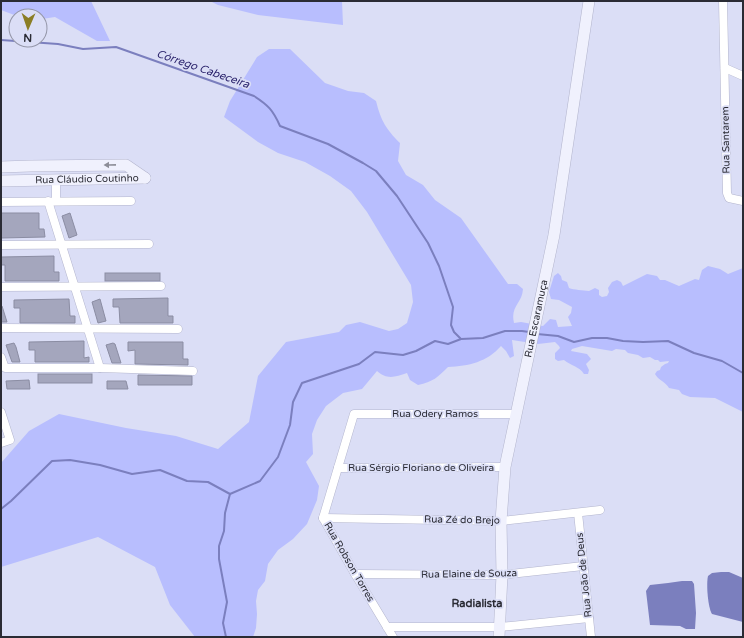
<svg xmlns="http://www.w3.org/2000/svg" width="744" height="638" font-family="'Varela Round',sans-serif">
<rect width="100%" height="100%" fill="#dbdef6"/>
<g fill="#b8befe">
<path d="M1,1H91L110,41H97L55,17L42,19H40V16H17L1,10Z"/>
<path d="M210,1H342L343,25L258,15L218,5Z"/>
<path d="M269,49H290L325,83L348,91L364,93L376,101C381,121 386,129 400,143L398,161L406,175L423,185L435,200L461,218L508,284H517L523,289C522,304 510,306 514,323L521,322L543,326L550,319L556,320L558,327L572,326L568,317L571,313L572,307L559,300L551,299L549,292L554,276L558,273L561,276L562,280L567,282L569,288C574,290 583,290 589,291L595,288L599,290V295L602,297L607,296L609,292L608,288L612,282L617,280L621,282L623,286L647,274L657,276L660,280H665L679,286L695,279L699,280L702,270L708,266L720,269L728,274L743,268V412L715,398L690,397L682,394L679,390L669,388C666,382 658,380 655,374L657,371L660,370L661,367L665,364L668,363L669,361L660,362L658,360H655L650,357L643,358L638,355L628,353L625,350L616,349L612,351L582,346L572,349L571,351L587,354L591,359L586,364L589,370L588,374H584C579,366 571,366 564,360L558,361L555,359V353L560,348L559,346L555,342L538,344L512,340L514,356L510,358L506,351L501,346C487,362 469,366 448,367C438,377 433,382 418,385L410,380L407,373C395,377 387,380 377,371L362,389L343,393L326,406L317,420L312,434L313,454L306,462L319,486L317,500L307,524L293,539L278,550L268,564L265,581L258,590L256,601L257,614L256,628L253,637H195L170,605L155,567L98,537L1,567V463L29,431L59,414L126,428L176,436L218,449L249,422L258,376L286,342L339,332L346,325L360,322L389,331L398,329L407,323L413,302L411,285L367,212L351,191L330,176L305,162L278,153L258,142L224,117L230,101L257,57Z"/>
</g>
<g fill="#7b7fbe">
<path d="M721,572H729L743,578V622L712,614C708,608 706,584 708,576L712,573Z"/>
<path d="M682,581H692L694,584L696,613L695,629H686L680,626L650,625L646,591L650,585L668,583Z"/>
</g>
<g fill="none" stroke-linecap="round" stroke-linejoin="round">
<g stroke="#7b7fbe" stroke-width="2">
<path d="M1,40L58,44L83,49L116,47L254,96C268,105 273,110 280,126L328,144L363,163L376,171L397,196L428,243L439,266L453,307L451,325L454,332L461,339"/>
<path d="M537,334L558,336L574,342L592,338H607L623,341L643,342L668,341L694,353L722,361L743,373"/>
<path d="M230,494L260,481L278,457L290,425L293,402L302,383L359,364L375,352L403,355L416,351L435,341L448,344L461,339L483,338L505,331H522L529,332"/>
<path d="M1,509L11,501L52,461L70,460L100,465L132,474L160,470L187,481L208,482L230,494"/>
<path d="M226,637L223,623L227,602L219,559V546L224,531L225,513L230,494"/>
</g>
</g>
<g fill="#a4a6bd" stroke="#8b8da3">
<path d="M1,213H39V229H44L45,237L1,238Z"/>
<path d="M70,213L77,235L69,238L62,216Z"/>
<path d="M54,256V272H59V281H5V265H1V257Z"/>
<rect x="105" y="273" width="55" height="8"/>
<path d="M168,298V316H173V323H120L119,307H113V299Z"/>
<path d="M69,299L70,316H75V323H20V308H14V300Z"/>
<path d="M100,299L106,321L98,323L92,302Z"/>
<path d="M1,306H2L7,322H1Z"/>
<path d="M84,341V358L89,357V362H35V350H29V342Z"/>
<path d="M128,342H183V359H188V365L135,364V350L128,351Z"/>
<path d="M14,343L16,347L20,362H12L6,345Z"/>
<path d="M113,343L115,344L121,363H112L106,345Z"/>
<rect x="38" y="374" width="54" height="9"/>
<path d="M138,375L192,376V385H138Z"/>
<path d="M29,380L30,389H7L6,381Z"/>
<path d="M107,381H126L128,389H107Z"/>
</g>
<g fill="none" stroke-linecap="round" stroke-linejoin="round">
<g stroke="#b3b5cd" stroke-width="9">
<g id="street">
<path d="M723,1L727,193L729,198L743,201"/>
<path d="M725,68L743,76"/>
<path d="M48,201L100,368"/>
<path d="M56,201V180"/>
<path d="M1,202L131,201"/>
<path d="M1,245L149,244"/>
<path d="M1,287L161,286"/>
<path d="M1,328L178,329"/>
<path d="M1,357L5,368H100L193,371"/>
<path d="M1,412L10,440L1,443"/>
<path d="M338,468L505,467"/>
<path d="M578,513L591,637"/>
<path d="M323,518L501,521L600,510"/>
<path d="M355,574L502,575L583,566"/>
<path d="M387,627H500L589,618"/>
<path d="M393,637L355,574L323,518L354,414H517"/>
</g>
</g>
<g stroke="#b3b5cd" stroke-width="12">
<g id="secondary">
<path d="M1,167L30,166L126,165L145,178"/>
<path id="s1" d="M1,181L145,178"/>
<path id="s2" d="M499,637L502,575L501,521L505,467L554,235L589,1"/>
</g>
</g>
<use href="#street" stroke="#fff" stroke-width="8"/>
<use href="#secondary" stroke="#f0f1fd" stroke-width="11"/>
</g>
<defs><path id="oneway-solid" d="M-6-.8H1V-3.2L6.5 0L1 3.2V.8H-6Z"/></defs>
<use fill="#8d8e98" href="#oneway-solid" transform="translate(110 165) rotate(179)"/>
<g text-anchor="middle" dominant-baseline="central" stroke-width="3.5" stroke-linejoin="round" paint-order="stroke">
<g font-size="10" fill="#2a2b34" stroke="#dbdef6">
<text transform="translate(726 140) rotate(-91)">Rua Santarem</text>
<text stroke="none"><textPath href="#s1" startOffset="86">Rua Cláudio Coutinho</textPath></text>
<text stroke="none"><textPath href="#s2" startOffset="322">Rua Escaramuça</textPath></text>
<text x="435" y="414">Rua Odery Ramos</text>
<text x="421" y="468">Rua Sérgio Floriano de Oliveira</text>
<text transform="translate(462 520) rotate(1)">Rua Zé do Brejo</text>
<text transform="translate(349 562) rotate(60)">Rua Robson Torres</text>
<text transform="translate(469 574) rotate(-1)">Rua Elaine de Souza</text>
<text transform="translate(584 575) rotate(-96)">Rua João de Deus</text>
</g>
<g font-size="11" font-style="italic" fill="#271f69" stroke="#dbdef6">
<text transform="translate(203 69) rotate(19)">Córrego Cabeceira</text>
</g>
<g font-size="11" font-weight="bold" fill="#2a2b34" stroke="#dbdef6">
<text x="477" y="603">Radialista</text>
</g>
</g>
<rect width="744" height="638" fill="none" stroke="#2a2b34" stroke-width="4"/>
<g transform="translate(28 28) rotate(182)"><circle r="19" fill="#dbdef6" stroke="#9496a8"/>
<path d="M0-3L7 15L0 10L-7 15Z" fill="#8b7e25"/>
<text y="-6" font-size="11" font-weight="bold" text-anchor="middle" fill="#2a2b34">N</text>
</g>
</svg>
